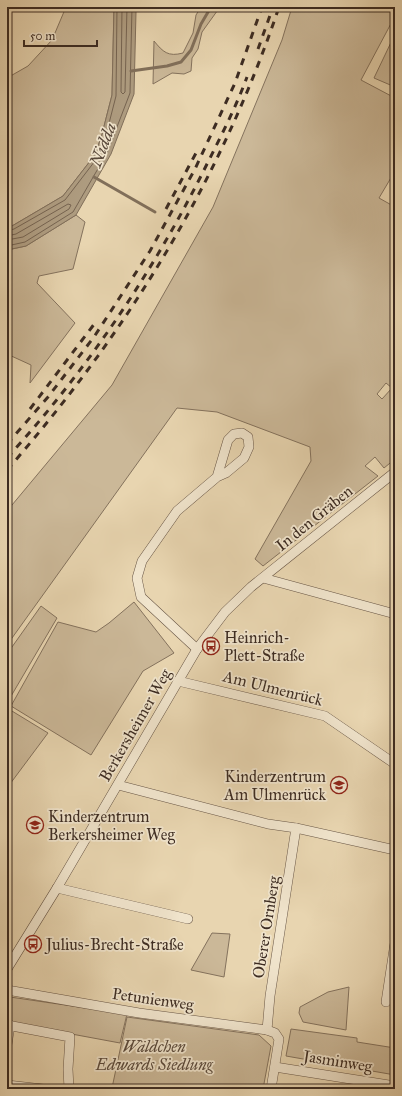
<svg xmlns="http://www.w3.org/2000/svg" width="402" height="1096" font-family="'IM FELL Great Primer',serif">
<rect width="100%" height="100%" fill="#e8d5b0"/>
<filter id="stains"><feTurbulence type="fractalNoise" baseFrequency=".005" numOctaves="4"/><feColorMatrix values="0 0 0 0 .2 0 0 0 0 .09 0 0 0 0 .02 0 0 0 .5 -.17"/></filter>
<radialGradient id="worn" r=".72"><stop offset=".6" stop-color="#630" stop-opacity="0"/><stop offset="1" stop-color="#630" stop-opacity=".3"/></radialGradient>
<g fill="#cbb898" stroke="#84725d" fill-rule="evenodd">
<path d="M66,7H114L112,95L101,138L94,156L63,196L12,226L7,227V78L28,66L52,40Z"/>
<path d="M201,7H220L202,32L198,49L192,58L191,71L184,74L172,73L153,84L154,41C163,52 168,57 183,53L193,33L196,15Z"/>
<path d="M292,7H395V16L361,80L395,98V171L379,198L395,207V459L384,468L375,457L365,466L378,476L263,566L255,559L311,461L310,447L217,412L177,408L7,645V511L112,385L213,207L282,40ZM386,383L392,388L382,399L377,394Z"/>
<path d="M395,34V87L374,78Z"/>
<path d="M76,215L85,222L73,269L39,276L37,283L75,323L30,383L31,365L7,354V250L26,246Z"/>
<path d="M134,602L174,653L143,671L91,755L11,706L58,622L96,632L109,623Z"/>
<path d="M41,606L57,618L7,703V654Z"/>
<path d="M7,708L48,733L7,788Z"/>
<path d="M212,933L230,934L224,977L191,970Z"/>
<path d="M349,987L346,1030L303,1022L299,1013L300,1007L328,992Z"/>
<path d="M10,997L127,1014L120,1043L7,1022V1002Z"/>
<path d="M127,1017L259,1035L271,1046L263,1089H121L112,1088Z"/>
<path d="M291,1029L357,1038V1042L395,1048V1075L286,1056Z"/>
</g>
<path fill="#ae9c80" stroke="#816f5a" d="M114,7H136V12L134,94L111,154L76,215L26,246L7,250V227L12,226L63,196L94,156L101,138L112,95Z"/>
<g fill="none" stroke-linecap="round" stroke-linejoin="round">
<g stroke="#766451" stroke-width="1">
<path d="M122,7L121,92L123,94L125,92L127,7"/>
<path d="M7,231L14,229L65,200L98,157L105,139L116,96L117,7"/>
<path d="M7,236L16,234L68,204L71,205L69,209L23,237L7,240"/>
<path d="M7,246L25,242L73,212L107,153L130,93L132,7"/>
</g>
<g stroke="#816f5a" stroke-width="3">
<path d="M131,71L167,66L181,62L191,50L201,24L211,7"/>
<path d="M94,177L155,212"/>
</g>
<g stroke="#685646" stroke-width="10">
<g id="street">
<path d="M263,578L395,614"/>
<path d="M197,649L141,597L137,578L142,561L177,511L217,477L226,473L244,458L249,447L248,437L242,433L234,434L228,440L217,477"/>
<path d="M178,681L325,716L395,764"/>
<path d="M118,785L268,824L296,828L270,996L267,1030"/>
<path d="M296,828L395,850"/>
<path d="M57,888L188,919"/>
<path d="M7,969L57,888L197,649L225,612L251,587L395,472"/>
<path d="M7,990L139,1013L267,1030L275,1033L279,1039L271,1089"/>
<path d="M386,1002L395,943"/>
<path d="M7,1025L70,1037L68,1069L69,1089"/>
<path d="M7,1045L10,1025"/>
<path d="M275,1067L395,1086"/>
<path d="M7,1085L43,1089"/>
</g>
</g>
<use href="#street" stroke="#f0e4cc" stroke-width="9"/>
<g stroke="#3d2c22" stroke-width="3" stroke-dasharray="7 7" stroke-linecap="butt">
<path d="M258,49L273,7"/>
<path d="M166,209L196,153"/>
<path d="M30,409L95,323"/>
<path d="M7,444L48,397L94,337L150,251L195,169L235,83L262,7"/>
<path d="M7,458C87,370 154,271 207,164C221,136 236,107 247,77"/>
<path d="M7,470C127,333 221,180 279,7"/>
</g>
</g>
<defs>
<g id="bus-ring" transform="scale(0.9)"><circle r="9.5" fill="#f0e4cc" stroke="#8f2418" stroke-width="1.5"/><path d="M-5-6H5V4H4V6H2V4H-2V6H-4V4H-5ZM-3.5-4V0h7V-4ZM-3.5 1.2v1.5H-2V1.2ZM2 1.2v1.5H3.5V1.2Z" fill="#8f2418"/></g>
<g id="school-ring" transform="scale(0.9)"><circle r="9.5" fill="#f0e4cc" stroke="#8f2418" stroke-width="1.5"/><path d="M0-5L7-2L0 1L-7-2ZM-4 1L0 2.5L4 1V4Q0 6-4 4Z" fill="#8f2418"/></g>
</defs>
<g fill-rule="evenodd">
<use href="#bus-ring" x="211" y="646"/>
<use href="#school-ring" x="339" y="785"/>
<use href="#school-ring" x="35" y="825"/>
<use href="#bus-ring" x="33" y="944"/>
</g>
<g text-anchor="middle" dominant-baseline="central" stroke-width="3.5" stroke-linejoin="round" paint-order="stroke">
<g font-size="16" fill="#3d2c22" stroke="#f0e4cc">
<text transform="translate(314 518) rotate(-39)">In den Gräben</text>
<text transform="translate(273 688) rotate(14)">Am Ulmenrück</text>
<text transform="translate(135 725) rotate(-60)">Berkersheimer Weg</text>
<text transform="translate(266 927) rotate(-81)">Oberer Ornberg</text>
<text transform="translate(153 999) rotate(8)">Petunienweg</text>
<text transform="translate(338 1061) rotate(9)">Jasminweg</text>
</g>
<g font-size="16" fill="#3d2c22" stroke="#f0e4cc" text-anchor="start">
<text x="224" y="637">Heinrich-<tspan x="224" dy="18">Plett-Straße</tspan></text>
<text x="326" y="776" text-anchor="end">Kinderzentrum<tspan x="326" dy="18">Am Ulmenrück</tspan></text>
<text x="48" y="816">Kinderzentrum<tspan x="48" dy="18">Berkersheimer Weg</tspan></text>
<text x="46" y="944">Julius-Brecht-Straße</text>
</g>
<g font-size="16" font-style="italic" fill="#59483a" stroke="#f0e4cc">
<text x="154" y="1046">Wäldchen<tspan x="154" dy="18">Edwards Siedlung</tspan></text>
</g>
<g font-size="17" font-style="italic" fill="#59483a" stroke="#f0e4cc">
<text transform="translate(103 145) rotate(-69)">Nidda</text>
</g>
</g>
<rect width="402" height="1096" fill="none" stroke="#e8d5b0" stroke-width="24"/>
<rect x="8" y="8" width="386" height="1080" fill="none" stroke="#3d2c22" stroke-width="2"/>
<rect x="12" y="12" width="378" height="1072" fill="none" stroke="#3d2c22"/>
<path d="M24 40v6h73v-6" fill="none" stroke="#3d2c22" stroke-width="2"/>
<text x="30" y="40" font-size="12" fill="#3d2c22" stroke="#f0e4cc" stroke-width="3" paint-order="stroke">50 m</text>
<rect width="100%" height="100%" filter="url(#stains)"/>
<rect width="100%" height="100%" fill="url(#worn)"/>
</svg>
